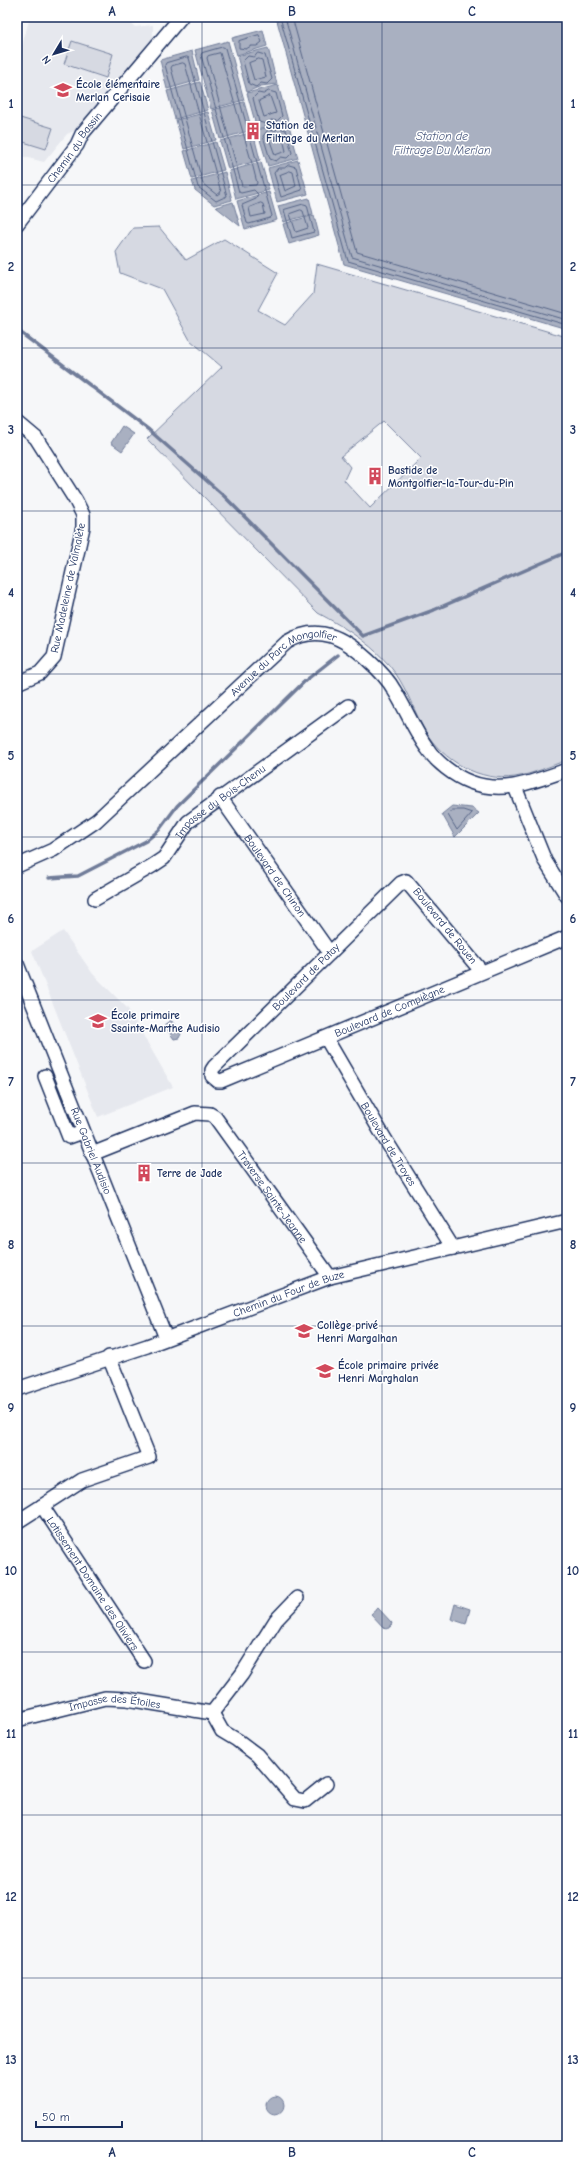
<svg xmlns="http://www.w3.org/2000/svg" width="584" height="2163" font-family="'Comic Neue',sans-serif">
<rect width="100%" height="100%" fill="#f6f7f9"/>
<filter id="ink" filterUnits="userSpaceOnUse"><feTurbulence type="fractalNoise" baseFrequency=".025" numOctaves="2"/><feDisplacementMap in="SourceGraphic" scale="8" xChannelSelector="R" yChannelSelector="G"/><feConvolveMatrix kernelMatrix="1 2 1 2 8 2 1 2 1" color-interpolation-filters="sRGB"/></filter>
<g filter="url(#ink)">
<g fill="#e6e8ee">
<path d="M30,17H125L135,27L153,25V38L76,130L67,134L44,162L17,155V49H21Z"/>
<path d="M63,931L93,974L128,1009L173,1087L98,1117L32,951Z"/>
</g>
<g fill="#d6d9e2" stroke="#7884a0" fill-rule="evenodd">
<path d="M72,41L113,54L106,78L64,64Z"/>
<path d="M17,117L53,128L46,149L17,140Z"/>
<path d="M159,227L186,260L224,239L278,273L258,310L285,325L313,294L317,264L567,337V760C550,766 533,774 515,777C480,782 443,761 425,731C415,713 408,692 396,674C377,647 346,628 318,613L147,439L222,367L190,340L162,289L120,273L116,252L133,228ZM384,421L421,458L370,508L344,480L350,467L341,456Z"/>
</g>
<g fill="#a9b0c1" stroke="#707c99">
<path d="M276,17H567V329L344,264Z"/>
<path d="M263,30L267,46L237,55L232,38Z"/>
<path d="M228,41L244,100L211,109L195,50Z"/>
<path d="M268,48L277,84L261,86L247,92L237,56Z"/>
<path d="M192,51L199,80L167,89L160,60Z"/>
<path d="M200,82L208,110L175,119L167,91Z"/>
<path d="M278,85L288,121L257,129L247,93Z"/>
<path d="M244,102L252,130L220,139L212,110Z"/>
<path d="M208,112L216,140L184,149L176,120Z"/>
<path d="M288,122L298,158L268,166L257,130Z"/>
<path d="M253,132L260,160L228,169L220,141Z"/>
<path d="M216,142L224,170L192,179L184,151Z"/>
<path d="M298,160L308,194L277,202L268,168Z"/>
<path d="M261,162L269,190L236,199L229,171Z"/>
<path d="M225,172L232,200L214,205L195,190L192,181Z"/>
<path d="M269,192L277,220L245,229L237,201Z"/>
<path d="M309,198L313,214L283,222L278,206Z"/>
<path d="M233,202L240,226L216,207Z"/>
<path d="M314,215L319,235L289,244L283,224Z"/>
<path d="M122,426L134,434L122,451L111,443Z"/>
<path d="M452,806L472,808L479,813L455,837L442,814Z"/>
<path d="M171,1020L181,1034L179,1038L174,1039L164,1025Z"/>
<path d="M455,1604L470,1609L466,1624L451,1619Z"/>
<path d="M378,1608L392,1623L390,1628L385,1629L371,1614Z"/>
<circle cx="275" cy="2105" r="9"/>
</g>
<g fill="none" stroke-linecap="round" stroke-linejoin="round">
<g stroke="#546386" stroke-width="1">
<path d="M280,17L348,261L567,325"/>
<path d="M285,17L352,257L567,320"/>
<path d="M292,17L357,252L567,314"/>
<path d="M259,35L262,42L257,46H251L246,49L239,48V41Z"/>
<path d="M223,47L225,48L272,216L270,218L249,224L247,223L242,205L256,199L258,194L254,190L241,193L239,192L201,55L202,53Z"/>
<path d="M220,53L253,167L257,183L256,185L242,186L207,58L208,56Z"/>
<path d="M258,53L265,55L272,79L267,84L261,83L256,87L249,84L243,61L248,56L254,57Z"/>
<path d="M187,57L189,58L227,196L216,201L198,187L165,65L166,63Z"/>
<path d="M259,59L262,60L266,77L254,80L249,63Z"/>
<path d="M183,63L185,64L221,192L217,195L203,184L171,68L172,66Z"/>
<path d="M269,91L276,93L282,116L277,121L271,120L266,124L259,122L253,98L258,93L263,94Z"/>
<path d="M270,96L276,113L264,117L259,101Z"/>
<path d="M279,128L286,130L292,153L287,158L281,157L276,161L270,159L263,136L268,130L274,131Z"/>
<path d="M280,134L282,135L286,151L275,155L269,138Z"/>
<path d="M289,165L296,167L302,190L281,197L274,173L278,168H284Z"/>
<path d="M290,171L293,172L296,186L285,191L280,175Z"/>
<path d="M261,203L263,204L265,214L251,217L249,208Z"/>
<path d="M304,204L307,205L314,232L292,238L284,210Z"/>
<path d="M301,210L303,211L308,228L296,232L290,214Z"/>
<path d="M453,810H463L472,813L457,830L448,815Z"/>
</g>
<g stroke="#707c99" stroke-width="3.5">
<path d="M17,330L149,430L224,496L363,636L434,610L567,552"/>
<path d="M49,878L78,876L146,841L159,830L177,806L305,681L338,655"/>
</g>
<g stroke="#1b2f5e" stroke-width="16">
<g id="street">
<path id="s1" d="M17,224L77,145L82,134L181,17"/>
<path d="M17,422L36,438L76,501L83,515V527L54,657L40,673L17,683"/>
<path d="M515,787L545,861L567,896"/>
<path id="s2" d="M220,797L330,953"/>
<path id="s3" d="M17,866L53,850L96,821L287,642C319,623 344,638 368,660C378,669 388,679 394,690C406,709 414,730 427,748C436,762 454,776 470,782C504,795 534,781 567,770"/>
<path id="s4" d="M95,899L152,866L164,858L188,822L348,706"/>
<path id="s5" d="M17,964L166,1338"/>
<path id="s6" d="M482,972L406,881L401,883L214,1067L212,1070V1076L218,1081H221L567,937"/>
<path id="s7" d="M326,1038L385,1139L453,1248"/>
<path d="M45,1076L69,1137L83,1132"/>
<path id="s8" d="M92,1154L195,1113L210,1114L215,1117L330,1277"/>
<path id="s9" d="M109,1357L149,1457L82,1480L42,1506L144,1661"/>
<path id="s10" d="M17,1389L147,1346L330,1277L567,1221"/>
<path d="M17,1522L42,1506"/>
<path d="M212,1713L222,1731L237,1740L257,1755L295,1799L305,1801L326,1784"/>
<path id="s11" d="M17,1720L105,1698L127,1699L212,1713L242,1674L276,1620L297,1598"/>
</g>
</g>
<use href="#street" stroke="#fff" stroke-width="13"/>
</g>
</g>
<path fill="none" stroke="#1b2f5e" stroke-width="1" stroke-opacity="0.55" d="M202,17V2146M382,17V2146M17,185H567M17,348H567M17,511H567M17,674H567M17,837H567M17,1000H567M17,1163H567M17,1326H567M17,1489H567M17,1652H567M17,1815H567M17,1978H567"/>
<defs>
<g id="school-bare" transform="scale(1.38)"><path d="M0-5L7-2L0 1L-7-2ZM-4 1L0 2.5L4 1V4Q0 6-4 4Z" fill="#d1495b" stroke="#fff" stroke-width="2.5" paint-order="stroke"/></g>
<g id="building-bare" transform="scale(1.38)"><path d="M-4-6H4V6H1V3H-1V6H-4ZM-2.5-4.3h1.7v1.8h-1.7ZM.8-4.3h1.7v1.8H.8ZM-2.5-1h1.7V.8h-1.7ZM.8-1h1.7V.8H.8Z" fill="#d1495b" stroke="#fff" stroke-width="2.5" paint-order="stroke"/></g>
</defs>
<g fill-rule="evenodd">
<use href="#school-bare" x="63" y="90"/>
<use href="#building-bare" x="253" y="131"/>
<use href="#building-bare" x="375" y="476"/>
<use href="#school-bare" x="98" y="1021"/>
<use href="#building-bare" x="144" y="1173"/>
<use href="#school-bare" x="304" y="1331"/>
<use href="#school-bare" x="325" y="1371"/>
</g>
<g text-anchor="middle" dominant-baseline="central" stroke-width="3" stroke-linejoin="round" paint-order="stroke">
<g font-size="11" font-weight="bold" fill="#1b2f5e" stroke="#fff" text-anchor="start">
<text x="76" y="84">École élémentaire<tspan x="76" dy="13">Merlan Cerisaie</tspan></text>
<text x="266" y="125">Station de<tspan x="266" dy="13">Filtrage du Merlan</tspan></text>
<text x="388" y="470">Bastide de<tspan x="388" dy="13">Montgolfier-la-Tour-du-Pin</tspan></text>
<text x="111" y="1015">École primaire<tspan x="111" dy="13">Ssainte-Marthe Audisio</tspan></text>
<text x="157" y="1173">Terre de Jade</text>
<text x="317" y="1325">Collège privé<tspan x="317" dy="13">Henri Margalhan</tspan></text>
<text x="338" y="1365">École primaire privée<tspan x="338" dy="13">Henri Marghalan</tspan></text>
</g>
<g font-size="11" fill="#1b2f5e" stroke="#fff">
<text stroke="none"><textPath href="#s1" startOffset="96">Chemin du Bassin</textPath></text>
<text transform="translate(68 588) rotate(-78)">Rue Madeleine de Valmalète</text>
<text stroke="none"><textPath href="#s3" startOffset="341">Avenue du Parc Mongolfier</textPath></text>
<text stroke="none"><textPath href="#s4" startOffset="161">Impasse du Bois-Chenu</textPath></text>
<text stroke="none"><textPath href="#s2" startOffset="96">Boulevard de Chinon</textPath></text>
<text transform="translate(445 926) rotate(51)">Boulevard de Rouen</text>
<text transform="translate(306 977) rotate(-45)">Boulevard de Patay</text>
<text stroke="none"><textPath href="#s6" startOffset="589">Boulevard de Compiègne</textPath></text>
<text stroke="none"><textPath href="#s7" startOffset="123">Boulevard de Troyes</textPath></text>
<text stroke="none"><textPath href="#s5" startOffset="201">Rue Gabriel Audisio</textPath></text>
<text stroke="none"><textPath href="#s8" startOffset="230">Traverse Sainte-Jeanne</textPath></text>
<text stroke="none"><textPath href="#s10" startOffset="288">Chemin du Four de Buze</textPath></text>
<text stroke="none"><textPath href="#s9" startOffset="319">Lotissement Domaine des Oliviers</textPath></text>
<text stroke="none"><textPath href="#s11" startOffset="100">Impasse des Étoiles</textPath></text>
</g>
<g font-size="12" font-style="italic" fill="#4d5c81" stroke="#fff">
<text x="442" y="136">Station de<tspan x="442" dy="14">Filtrage Du Merlan</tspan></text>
</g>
</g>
<rect width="584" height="2163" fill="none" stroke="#fff" stroke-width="44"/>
<g transform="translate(54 54) rotate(232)" stroke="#ffffff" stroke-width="3" paint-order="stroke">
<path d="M0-3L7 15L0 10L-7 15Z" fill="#1b2f5e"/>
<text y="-6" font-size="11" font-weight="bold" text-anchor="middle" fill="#1b2f5e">N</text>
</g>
<path d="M36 2121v6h86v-6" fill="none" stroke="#1b2f5e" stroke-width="2"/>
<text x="42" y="2121" font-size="12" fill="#1b2f5e" stroke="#ffffff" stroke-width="3" paint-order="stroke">50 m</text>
<rect x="22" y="22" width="540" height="2119" fill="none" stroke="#1b2f5e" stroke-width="1.5"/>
<g font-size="13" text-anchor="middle" font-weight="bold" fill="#1b2f5e">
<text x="112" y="16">A</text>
<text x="292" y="16">B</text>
<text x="472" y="16">C</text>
<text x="11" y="108">1</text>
<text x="573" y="108">1</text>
<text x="11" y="271">2</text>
<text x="573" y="271">2</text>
<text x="11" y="434">3</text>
<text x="573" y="434">3</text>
<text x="11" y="597">4</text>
<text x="573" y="597">4</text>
<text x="11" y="760">5</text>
<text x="573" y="760">5</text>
<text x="11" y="923">6</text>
<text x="573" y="923">6</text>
<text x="11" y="1086">7</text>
<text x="573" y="1086">7</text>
<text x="11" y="1249">8</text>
<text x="573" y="1249">8</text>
<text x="11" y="1412">9</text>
<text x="573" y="1412">9</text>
<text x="11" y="1575">10</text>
<text x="573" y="1575">10</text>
<text x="11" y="1738">11</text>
<text x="573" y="1738">11</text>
<text x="11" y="1901">12</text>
<text x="573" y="1901">12</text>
<text x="11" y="2064">13</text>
<text x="573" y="2064">13</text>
<text x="112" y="2157">A</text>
<text x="292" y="2157">B</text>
<text x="472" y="2157">C</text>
</g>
</svg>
